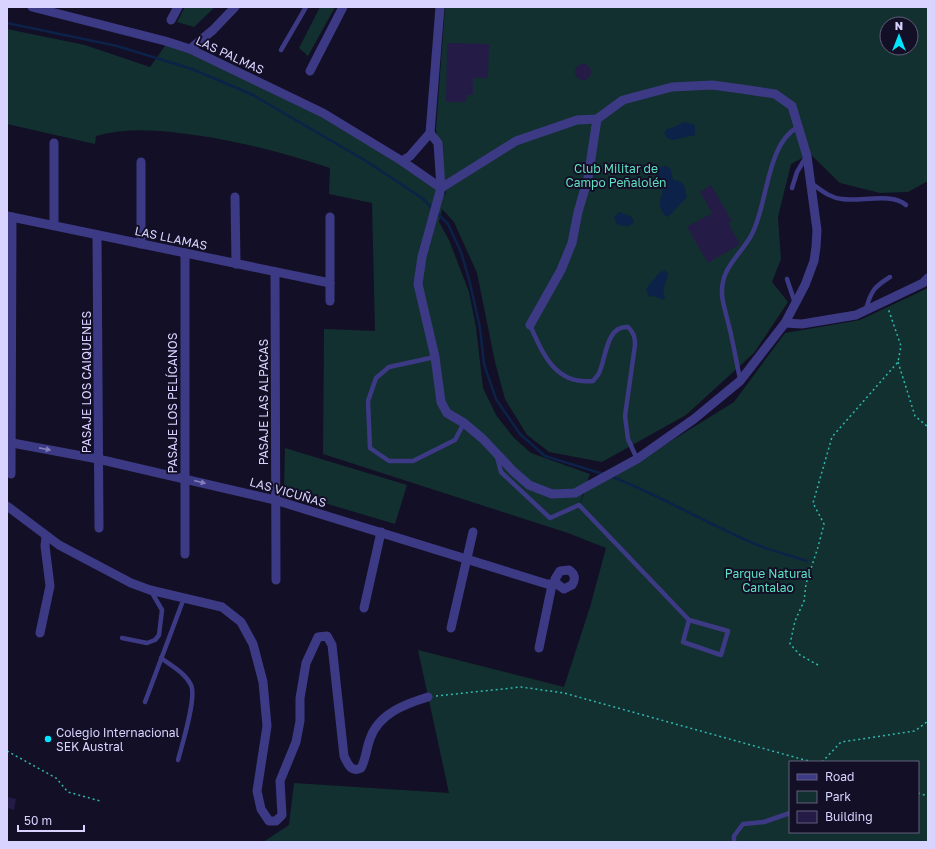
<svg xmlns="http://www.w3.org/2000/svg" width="935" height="849" font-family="'Golos Text',sans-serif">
<rect width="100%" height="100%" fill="#130f26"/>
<g fill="#12302f" fill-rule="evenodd">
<path d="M185,7H215L194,27L177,22Z"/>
<path d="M320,7H335L308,56L299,48Z"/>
<path d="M445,7H928V181L908,192L880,193L840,183L810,154L791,164L778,217L781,259L772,282L788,302L754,353L686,415L602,462L549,452L527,435L505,399L495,362L477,273L454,222L442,209L439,222L449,240L469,292L476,327L483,388L496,415L514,438L531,453L590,474L577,511L585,491L626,469L734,402L785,333L860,320L928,288V842H263L289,825L294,783L449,793L418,650L564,687L590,607L606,548L568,533L323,454L324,329L375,331L372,203L329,194L330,168C288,154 246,143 202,136C166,131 132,126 96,136L95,144L7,124V29L85,45L150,67L167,43L267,87L396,158L446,195L436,129ZM887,24H911V48H887ZM790,762H918V832H790Z"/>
<path d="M285,448L407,485L395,524L284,491Z"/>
</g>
<g fill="#0c2248">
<path d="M684,122L695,125V135L672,140L667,138L664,133L667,129L674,127Z"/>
<path d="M667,166L671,170L673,180C685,181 685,187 687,197L668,217L664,215C663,212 660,208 660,206C659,195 669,192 655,183L660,167Z"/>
<path d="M619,212L632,217L634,222L629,226L618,225L614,218Z"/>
<path d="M665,270L668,273C668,282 660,287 665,297L663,300L654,296L649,297L646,289L659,273Z"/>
</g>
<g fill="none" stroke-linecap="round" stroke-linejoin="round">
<g stroke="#0c2248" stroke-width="2.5">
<path d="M7,23L117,46L192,69L253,95L366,161L422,198L433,209"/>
<path d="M437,213L448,224L461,252L470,283L480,328L484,364L496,399L520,434L545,456L603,474"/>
<path d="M610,476C660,495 705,523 755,544C771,551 790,555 807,561"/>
</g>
</g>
<g fill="#241b47">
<path d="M447,43L489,44L488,78H473V95H467L466,102H446Z"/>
<circle cx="583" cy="72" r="8"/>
<path d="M711,185L732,221L728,223L740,244L708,263L687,227L712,213L700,192Z"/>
<path d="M7,797L16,799L14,810L7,808Z"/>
</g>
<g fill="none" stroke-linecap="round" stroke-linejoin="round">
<g stroke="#2fb8b0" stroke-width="1.5" stroke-dasharray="2 3" stroke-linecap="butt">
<path d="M898,362L915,416L928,427"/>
<path d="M818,665L800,655L790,644L795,621L804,601L806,584L818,547L824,524L813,503L832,437L898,362L901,346L888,308"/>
<path d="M436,696L521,687L564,693L812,762"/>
<path d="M7,751L56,778L68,792L100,801"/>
<path d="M822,762L841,742L915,731L928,721"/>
<path d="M918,793L928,796"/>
</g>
<g stroke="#3d3a85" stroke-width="4.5">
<path d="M281,50L306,7"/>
<path d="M811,183C821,190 830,198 842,199C860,202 892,192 906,205"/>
<path d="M792,188L797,172L806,157"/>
<path d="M787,279L795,303"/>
<path d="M866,309C871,291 874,287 890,277"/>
<path d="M530,325C543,354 555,385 593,381C595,378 598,376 599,373C606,359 606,325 628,327C634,333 635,337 635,345L625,416L628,439L637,459"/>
<path d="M435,357L389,367L376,378L368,401L370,448L389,461H413L455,440L464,423"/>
<path d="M740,379C736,360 733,341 728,322C726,313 722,302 722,293C721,267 741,255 752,234C768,204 766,144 798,127"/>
<path d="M497,457L501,472L550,518L579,505L689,620L728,631L721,655L683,642L689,620"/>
<path d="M122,638L147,643L155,640L159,635L162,610L151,591"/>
<path d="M161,658C172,666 185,673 191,685C197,697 182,745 178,760"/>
<path d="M145,702L184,598"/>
<path d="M734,842V836L743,824L764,822L790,813"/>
</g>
<g stroke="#3d3a85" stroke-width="9">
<path d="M32,7L165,41L190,49L323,113L402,161L441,188"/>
<path d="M171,20L178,7"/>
<path d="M190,49L213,30L235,7"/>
<path d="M310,71L343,7"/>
<path d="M430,133L438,143L441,188L422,257L418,284L435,357L441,402L447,413L464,423L483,439L513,471L529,485L552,494L575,493L637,459L694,419L740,381L785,323L805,285L814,261L816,247L817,230L807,156L792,106L775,94L742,89L712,85L672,87L623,100L597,119L577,120L516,141L441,188"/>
<path d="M402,161L410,156L430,133L440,7"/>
<path d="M235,197L236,264"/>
<path d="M7,216L330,283"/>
<path d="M330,217V301"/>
<path d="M54,225V143"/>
<path d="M97,235L99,528"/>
<path d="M141,244V162"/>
<path d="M185,253V554"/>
<path d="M275,272L276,580"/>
<path d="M785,323L802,324L856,315L923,283L928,278"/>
<path d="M530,325L561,270L572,243L578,212L588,178L597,119"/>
<path d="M7,442L98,459L275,500L547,584H557L564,589L572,585C576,579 575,574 569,570L560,571L555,579L557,584"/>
<path d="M11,474L12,217"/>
<path d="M7,506L59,545L131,583L150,590L222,607L241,622L253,644L263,682L267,726L257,791L261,809L269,821H276L282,815L280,781L296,742L300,721V698L306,663L318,637L327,636L332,645L344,756C348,764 351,773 361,768C366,759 366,749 370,739C378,714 405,704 428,697"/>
<path d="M364,608L381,532"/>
<path d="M451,628L473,532"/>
<path d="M40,633L50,586L45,546L46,537"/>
<path d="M539,648L552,585"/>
</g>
</g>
<defs><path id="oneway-solid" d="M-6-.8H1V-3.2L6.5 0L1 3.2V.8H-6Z"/></defs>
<g fill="#837fbc">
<use href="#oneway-solid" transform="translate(45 449) rotate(11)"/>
<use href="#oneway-solid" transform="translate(200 482) rotate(14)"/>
</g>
<circle fill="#00e5ff" stroke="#130f26" stroke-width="1.5" cx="48" cy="739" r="4"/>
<g text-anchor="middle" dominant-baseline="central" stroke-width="4" stroke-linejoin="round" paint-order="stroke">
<g font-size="12" fill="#d9d4ff" stroke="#130f26">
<text transform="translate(230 55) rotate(25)">LAS PALMAS</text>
<text transform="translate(171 238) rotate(12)">LAS LLAMAS</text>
<text transform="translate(86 382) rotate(-90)">PASAJE LOS CAIQUENES</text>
<text transform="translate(263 402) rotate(-90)">PASAJE LAS ALPACAS</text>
<text transform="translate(172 403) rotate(-90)">PASAJE LOS PELÍCANOS</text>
<text transform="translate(288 492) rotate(16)">LAS VICUÑAS</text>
</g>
<g font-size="12" fill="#5fe0c0" stroke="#130f26">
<text x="616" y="168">Club Militar de<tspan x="616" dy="14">Campo Peñalolén</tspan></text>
<text x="768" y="573">Parque Natural<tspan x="768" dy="14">Cantalao</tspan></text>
</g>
<g font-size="12" fill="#d9d4ff" stroke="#130f26" text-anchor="start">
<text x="56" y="732">Colegio Internacional<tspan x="56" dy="14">SEK Austral</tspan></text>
</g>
</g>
<rect width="935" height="849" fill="none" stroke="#d9d4ff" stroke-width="16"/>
<rect x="789" y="761" width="130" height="72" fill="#130f26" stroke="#625e7d"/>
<rect x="797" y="774" width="20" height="6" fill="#3d3a85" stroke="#625e7d"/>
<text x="825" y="781" font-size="12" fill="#d9d4ff">Road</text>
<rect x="797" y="791" width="20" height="12" fill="#12302f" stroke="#625e7d"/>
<text x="825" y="801" font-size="12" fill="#d9d4ff">Park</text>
<rect x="797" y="811" width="20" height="12" fill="#241b47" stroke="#625e7d"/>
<text x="825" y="821" font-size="12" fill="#d9d4ff">Building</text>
<g transform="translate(899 36)"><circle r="19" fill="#130f26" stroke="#625e7d"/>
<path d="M0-3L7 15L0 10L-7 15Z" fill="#00e5ff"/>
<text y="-6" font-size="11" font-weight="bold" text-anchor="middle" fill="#d9d4ff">N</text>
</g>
<path d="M18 825v6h66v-6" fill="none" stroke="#d9d4ff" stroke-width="2"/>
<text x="24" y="825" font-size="12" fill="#d9d4ff" stroke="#130f26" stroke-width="3" paint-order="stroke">50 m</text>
</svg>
